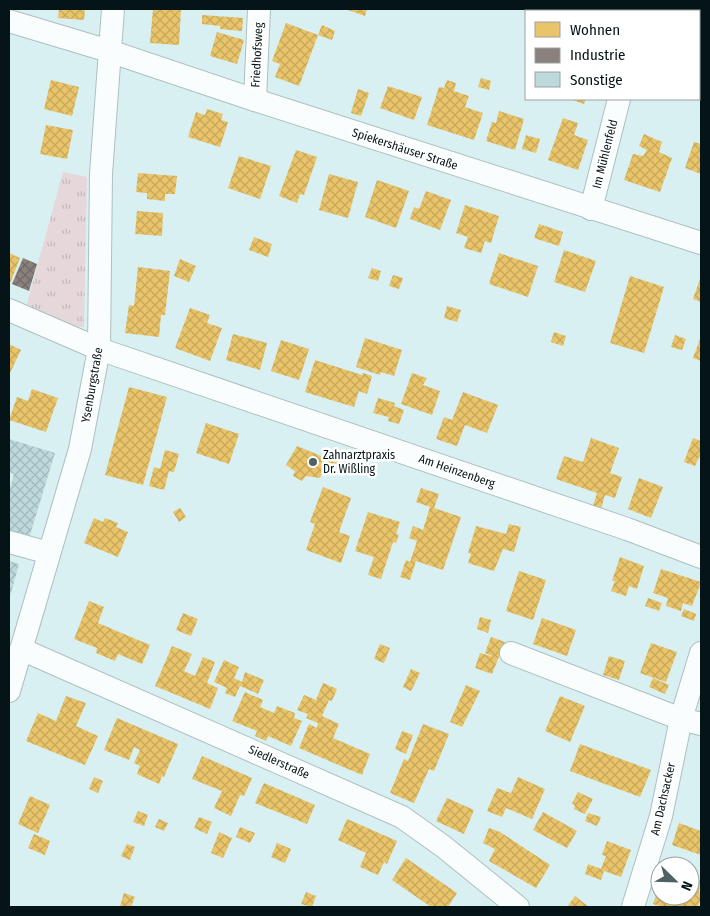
<svg xmlns="http://www.w3.org/2000/svg" width="710" height="916" font-family="'Fira Sans Condensed',sans-serif">
<defs>
<pattern id="grass-tufts" width="24" height="20" patternUnits="userSpaceOnUse" patternTransform="scale(1.25)"><rect width="24" height="20" fill="#e6d7da"/><path d="M3 7l-1-3M5 7V3M7 7l1-3M15 17l-1-3M17 17v-4M19 17l1-3" fill="none" stroke="#c4b8ba"/></pattern>
<pattern id="homes-cross-hatch" width="8" height="8" patternUnits="userSpaceOnUse" patternTransform="scale(1.25)"><rect width="8" height="8" fill="#e9c46a"/><path d="M0 0l8 8M0 8l8-8" fill="none" stroke="#c6a85b"/></pattern>
<pattern id="industry-cross-hatch" width="8" height="8" patternUnits="userSpaceOnUse" patternTransform="scale(1.25)"><rect width="8" height="8" fill="#8a817c"/><path d="M0 0l8 8M0 8l8-8" fill="none" stroke="#6f6865"/></pattern>
<pattern id="building-cross-hatch" width="8" height="8" patternUnits="userSpaceOnUse" patternTransform="scale(1.25)"><rect width="8" height="8" fill="#bed9db"/><path d="M0 0l8 8M0 8l8-8" fill="none" stroke="#a2b9bb"/></pattern>
</defs>
<rect width="100%" height="100%" fill="#d8f0f2"/>
<path fill="url(#grass-tufts)" d="M63,172L87,177L84,327H67L25,311Z"/>
<g fill="url(#homes-cross-hatch)">
<path d="M59,9H85L84,20L58,18Z"/>
<path d="M153,9H181L179,45L150,43Z"/>
<path d="M345,9H367L365,16Z"/>
<path d="M202,15L243,18L242,31L220,29V26L202,24Z"/>
<path d="M286,23L318,35L299,86L275,77L280,64L272,61Z"/>
<path d="M322,25L335,31L332,40L318,35Z"/>
<path d="M217,32L244,40L237,64L210,56Z"/>
<path d="M481,78L491,81L489,90L478,87Z"/>
<path d="M51,80L79,87L72,116L44,109Z"/>
<path d="M447,80L456,83L454,91L469,96L465,107L483,113L474,140L427,125L439,87L444,88Z"/>
<path d="M388,86L422,97L414,120L380,108Z"/>
<path d="M358,89L369,93L361,116L351,113Z"/>
<path d="M569,99H586L584,104Z"/>
<path d="M207,109L223,114L221,120L228,122L220,147L188,137L196,112L205,115Z"/>
<path d="M499,111L524,119L515,150L486,141L492,122L496,123Z"/>
<path d="M563,118L578,123L574,135L588,140L578,170L548,160Z"/>
<path d="M46,125L73,130L67,159L40,154Z"/>
<path d="M644,134L662,142L659,152L672,158L660,192L624,180L633,154L643,156L647,150L639,146Z"/>
<path d="M526,135L540,139L536,153L522,149Z"/>
<path d="M694,142L701,144V174L685,168Z"/>
<path d="M296,150L317,157L304,195L300,194L297,203L279,196Z"/>
<path d="M239,156L271,166L260,199L228,188Z"/>
<path d="M138,173L177,176L175,194H165V201L147,199V193L136,192Z"/>
<path d="M329,174L358,182L348,218L319,210Z"/>
<path d="M377,180L409,191L396,228L365,217Z"/>
<path d="M426,191L451,200L440,230L410,219L414,207L419,209Z"/>
<path d="M465,205L499,216L491,243L485,241L481,253L464,248L468,237L456,233Z"/>
<path d="M137,211L163,213L162,236L135,234Z"/>
<path d="M539,224L563,232L559,246L534,238Z"/>
<path d="M254,237L272,244L268,257L249,250Z"/>
<path d="M564,250L596,261L585,292L554,282Z"/>
<path d="M9,253L20,258L9,286Z"/>
<path d="M499,253L538,266L528,297L489,284Z"/>
<path d="M180,259L196,266L189,282L174,276Z"/>
<path d="M138,267L170,271L165,315H161L159,337L125,333L129,305L134,306Z"/>
<path d="M372,268L381,271L378,281L368,278Z"/>
<path d="M393,275L403,278L399,289L389,286Z"/>
<path d="M630,276L664,287L644,353L610,343Z"/>
<path d="M701,276V302L693,299Z"/>
<path d="M447,306L461,310L457,322L444,318Z"/>
<path d="M190,308L210,315L207,323L222,328L210,361L175,348Z"/>
<path d="M554,332L566,336L563,346L551,342Z"/>
<path d="M233,334L267,343L260,370L226,360Z"/>
<path d="M675,335L686,339L682,350L671,347Z"/>
<path d="M701,336V361L693,358Z"/>
<path d="M365,338L402,350L394,376L381,372L380,375L356,367Z"/>
<path d="M281,340L309,349L299,380L271,371Z"/>
<path d="M9,344L21,350L9,375Z"/>
<path d="M315,360L362,375L363,373L372,376L367,394L359,391L354,407L305,392Z"/>
<path d="M412,373L427,378L423,385L440,391L432,415L401,404Z"/>
<path d="M129,387L167,397L143,485L105,475Z"/>
<path d="M32,389L58,398L46,432L9,420L17,397L28,401Z"/>
<path d="M463,392L498,405L487,433L465,425L457,446L436,439L444,417L452,420Z"/>
<path d="M378,398L395,403L394,406L404,410L399,424L388,421L389,417L373,413Z"/>
<path d="M206,423L239,434L229,464L196,453Z"/>
<path d="M591,438L619,448L610,473L622,477L615,498L605,495L601,509L593,506L597,493L556,479L564,456L583,462Z"/>
<path d="M693,438L701,441V458L699,457L695,466L684,462Z"/>
<path d="M297,446L326,458L328,454L339,459L333,474L324,470L320,478L306,476L302,481L293,476L295,471L286,465Z"/>
<path d="M165,450L179,454L174,472L169,471L164,490L149,486L154,467L160,469Z"/>
<path d="M639,478L663,487L651,518L628,509Z"/>
<path d="M323,487L351,498L339,532L350,536L341,563L306,550L315,524L310,522Z"/>
<path d="M421,488L439,494L434,508L461,517L443,570L416,561L410,580L400,577L406,560L410,562L417,541L409,538L413,526L423,530L430,507L416,502Z"/>
<path d="M180,508L186,517L179,522L173,512Z"/>
<path d="M368,512L400,522L396,534L399,535L396,543L393,542L381,579L368,575L374,557L355,551Z"/>
<path d="M94,518L103,522L105,518L118,523L116,527L128,532L118,557L84,543Z"/>
<path d="M509,524L521,527L514,552L503,549L494,571L468,563L471,554L468,553L476,526L506,534Z"/>
<path d="M620,557L644,566L637,589L629,586L626,596L611,591L615,581H612Z"/>
<path d="M661,569L701,582L692,606L683,603L681,611L666,606L668,598L653,593Z"/>
<path d="M519,571L546,580L533,620L506,611Z"/>
<path d="M648,598L662,603L659,611L645,606Z"/>
<path d="M89,601L104,607L98,623L150,645L142,664L118,654L115,661L96,653L97,648L74,639Z"/>
<path d="M684,609L696,614L694,621L681,616Z"/>
<path d="M183,613L198,619L191,636L176,630Z"/>
<path d="M480,617L491,620L488,633L477,629Z"/>
<path d="M542,618L576,630L567,656L533,644Z"/>
<path d="M491,637L505,642L492,674L475,668L480,653L494,657L485,653Z"/>
<path d="M651,643L677,652L666,682L640,673Z"/>
<path d="M380,644L390,648L384,663L374,659Z"/>
<path d="M172,646L192,654L184,671L195,676L203,657L215,662L207,683L218,688L210,709L155,686Z"/>
<path d="M609,656L625,661L619,680L603,675Z"/>
<path d="M224,660L239,667L234,678L242,682L245,672L264,680L258,694L240,686L235,697L225,693L227,688L214,682Z"/>
<path d="M411,669L420,673L411,691L403,687Z"/>
<path d="M653,678L669,685L665,694L649,687Z"/>
<path d="M323,683L337,689L332,701L329,700L322,716L339,724L333,738L370,754L362,775L299,748L309,724L317,728L318,723L306,718L308,714L297,710L304,695L316,700Z"/>
<path d="M466,685L480,691L462,727L450,722Z"/>
<path d="M245,692L263,700L260,707L274,713L277,706L295,713L294,718L302,721L291,746L268,736L266,741L255,736L257,731L232,721Z"/>
<path d="M66,696L86,703L76,726L98,736L85,765L26,741L38,713L56,721Z"/>
<path d="M560,696L585,706L570,742L545,731Z"/>
<path d="M117,718L178,744L164,777L162,776L159,784L137,774L140,766L134,763L140,750L134,747L129,760L104,750Z"/>
<path d="M423,724L449,734L434,771L429,769L414,803L390,793L404,759L408,761Z"/>
<path d="M402,731L413,735L406,754L395,749Z"/>
<path d="M580,744L651,770L640,797L570,771Z"/>
<path d="M202,756L252,778L244,796L240,795L231,816L214,808L222,791L192,779Z"/>
<path d="M94,777L103,781L98,793L89,789Z"/>
<path d="M518,777L545,789L532,819L506,808L502,817L487,811L497,788L511,793Z"/>
<path d="M264,783L315,805L307,824L255,803Z"/>
<path d="M578,792L593,799L585,814L574,809L575,806L572,803Z"/>
<path d="M30,796L50,805L38,833L18,824Z"/>
<path d="M447,798L474,810L464,834L436,821Z"/>
<path d="M138,811L148,815L144,826L133,822Z"/>
<path d="M543,812L577,831L567,848L533,830Z"/>
<path d="M588,813L601,817L597,826L585,821Z"/>
<path d="M199,817L212,822L207,834L194,828Z"/>
<path d="M159,819L168,823L164,831L155,827Z"/>
<path d="M347,819L397,841L387,864L384,862L378,875L360,867L366,853L338,840Z"/>
<path d="M679,823L701,831V855L672,845Z"/>
<path d="M240,827L255,833L250,843L236,837Z"/>
<path d="M489,828L500,832L550,865L536,888L489,861L495,849L483,843Z"/>
<path d="M219,832L232,838L223,858L211,853Z"/>
<path d="M34,834L50,841L45,855L28,848Z"/>
<path d="M607,841L631,850L621,877L604,871L601,880L585,874L588,864L601,869L606,856L602,855Z"/>
<path d="M277,843L291,849L285,863L271,857Z"/>
<path d="M127,844L135,847L130,860L121,856Z"/>
<path d="M406,858L457,893L448,907H431L392,880Z"/>
<path d="M680,862L696,867L692,878L701,881L699,891L701,897L698,907H663L653,904L660,883V896H690V866H678Z"/>
<path d="M306,892L316,896L312,907L301,904Z"/>
<path d="M124,893L135,897L131,907L120,906Z"/>
<path d="M575,896L589,907H567Z"/>
</g>
<path fill="url(#industry-cross-hatch)" d="M23,258L37,264L29,291L12,284Z"/>
<g fill="url(#building-cross-hatch)">
<path d="M9,439L55,453L29,538L9,531V492L14,474L9,472Z"/>
<path d="M9,561L19,564L9,600Z"/>
</g>
<g fill="none" stroke-linecap="round" stroke-linejoin="round">
<g stroke="#adbfc1" stroke-width="24">
<g id="minor">
<path d="M641,11L642,9"/>
<path d="M9,21L109,51L255,100L701,243"/>
<path d="M255,100L259,9"/>
<path d="M591,209L619,99"/>
<path d="M9,310L99,349L627,529L701,557"/>
<path d="M9,542L49,553"/>
<path d="M21,649L402,817L444,847L518,907"/>
<path d="M511,653L681,719L701,724"/>
<path d="M9,691L80,449L99,349L101,174L113,9"/>
<path d="M633,907L661,816L681,719L701,653"/>
</g>
</g>
<use href="#minor" stroke="#f9fdfd" stroke-width="22"/>
</g>
<circle fill="#4f6163" stroke="#fff" stroke-width="2" cx="313" cy="462" r="5"/>
<g text-anchor="middle" dominant-baseline="central" stroke-width="5" stroke-linejoin="round" paint-order="stroke">
<g font-size="12" fill="#051416" stroke="#fff">
<text transform="translate(257 55) rotate(-87)">Friedhofsweg</text>
<text transform="translate(405 149) rotate(18)">Spiekershäuser Straße</text>
<text transform="translate(605 154) rotate(-76)">Im Mühlenfeld</text>
<text transform="translate(92 385) rotate(-80)">Ysenburgstraße</text>
<text transform="translate(457 471) rotate(19)">Am Heinzenberg</text>
<text transform="translate(279 762) rotate(24)">Siedlerstraße</text>
<text transform="translate(663 799) rotate(-77)">Am Dachsacker</text>
</g>
<g font-size="12" fill="#051416" stroke="#fff" text-anchor="start">
<text x="323" y="455">Zahnarztpraxis<tspan x="323" dy="14">Dr. Wißling</tspan></text>
</g>
</g>
<rect width="710" height="916" fill="none" stroke="#051416" stroke-width="20"/>
<rect x="525" y="10" width="175" height="90" fill="#ffffff" stroke="#9ba1a2"/>
<rect x="535" y="22" width="25" height="15" fill="#e9c46a" stroke="#9ba1a2"/>
<text x="570" y="35" font-size="15" fill="#051416">Wohnen</text>
<rect x="535" y="48" width="25" height="15" fill="#8a817c" stroke="#9ba1a2"/>
<text x="570" y="60" font-size="15" fill="#051416">Industrie</text>
<rect x="535" y="72" width="25" height="15" fill="#bed9db" stroke="#9ba1a2"/>
<text x="570" y="85" font-size="15" fill="#051416">Sonstige</text>
<g transform="translate(675 881) rotate(113)"><circle r="24" fill="#ffffff" stroke="#9ba1a2"/>
<path d="M0-4L9 19L0 12L-9 19Z" fill="#4f6163"/>
<text y="-8" font-size="14" font-weight="bold" text-anchor="middle" fill="#051416">N</text>
</g>
</svg>
